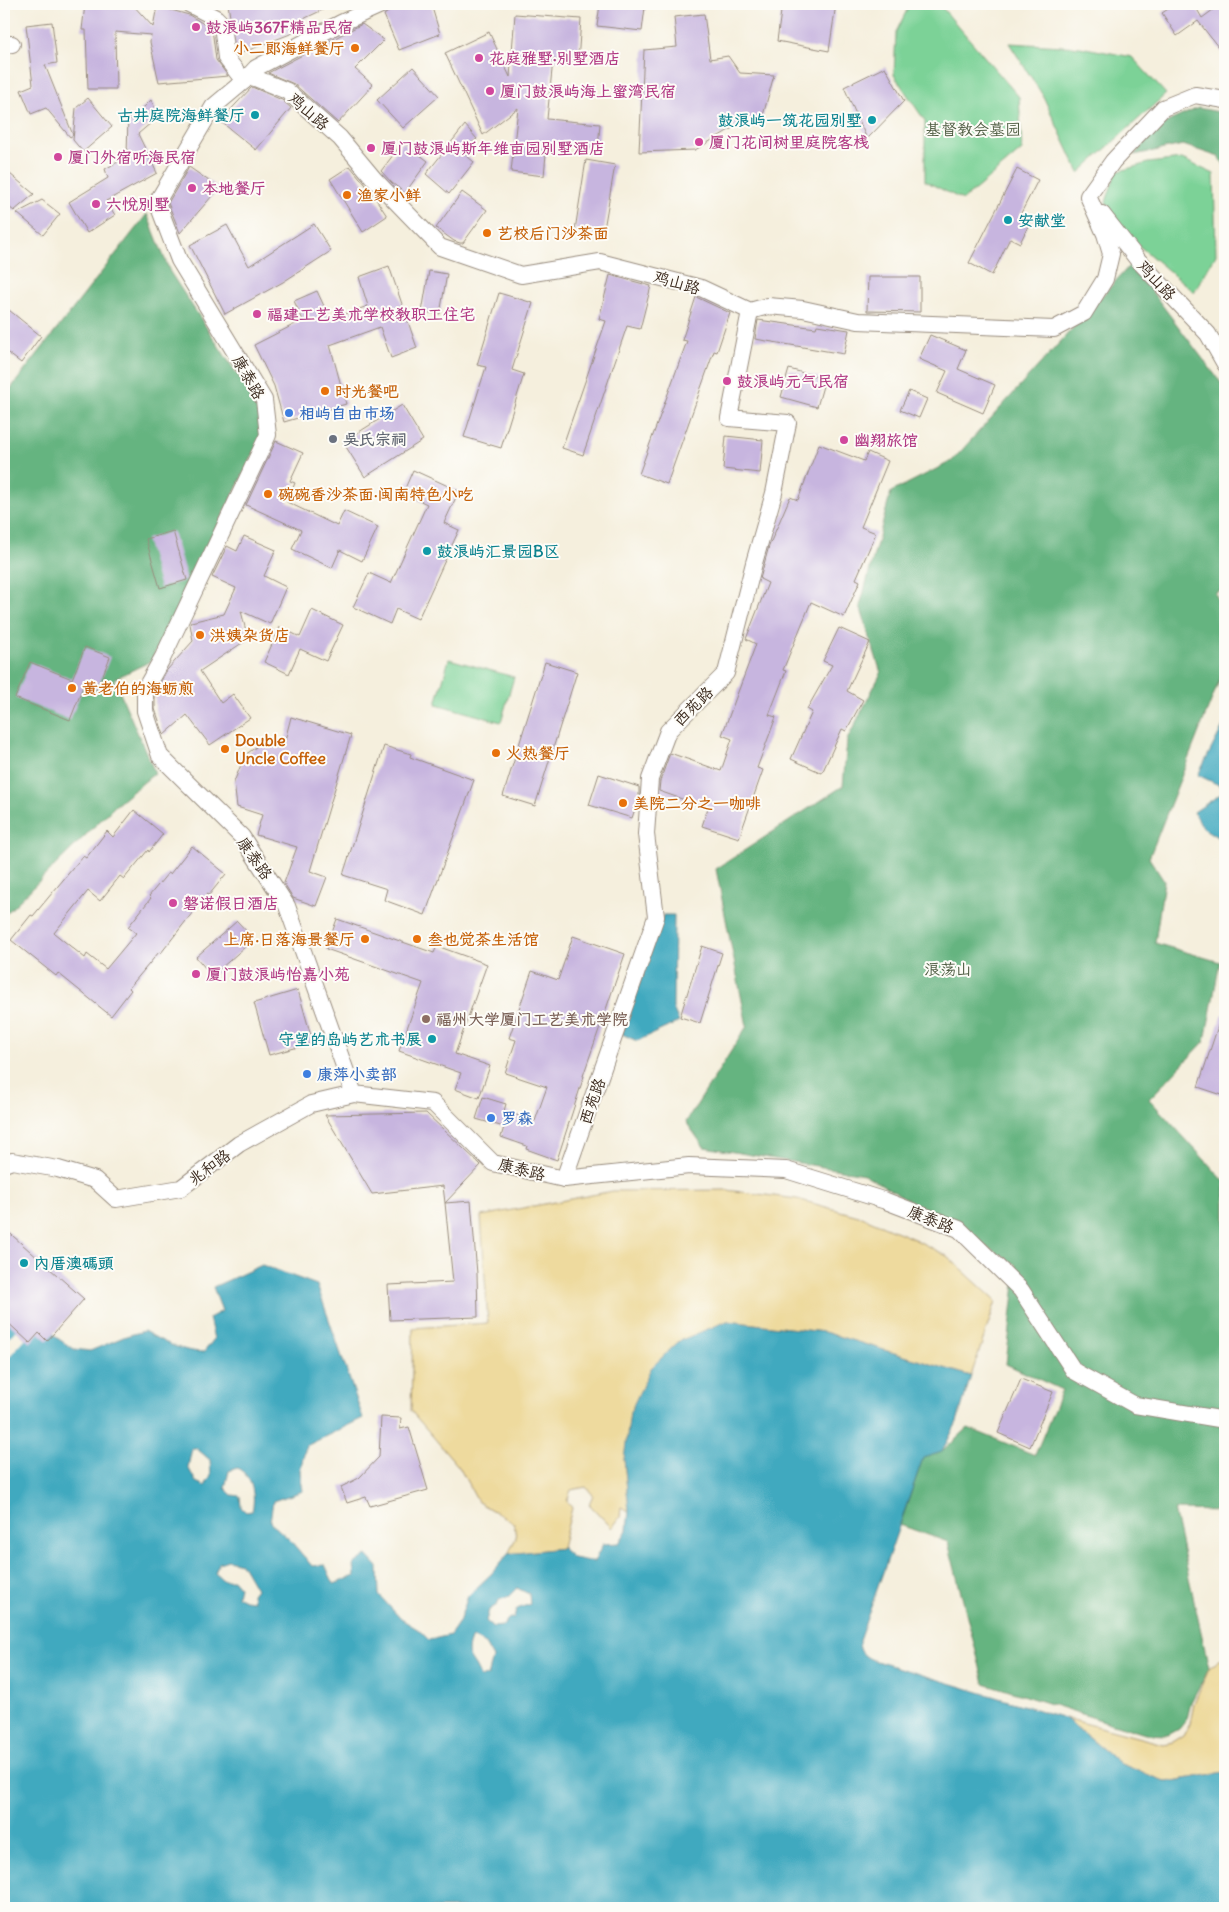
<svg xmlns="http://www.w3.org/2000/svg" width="1229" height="1912" font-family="Delius,'LXGW WenKai TC',sans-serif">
<rect width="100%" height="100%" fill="#fdfcf7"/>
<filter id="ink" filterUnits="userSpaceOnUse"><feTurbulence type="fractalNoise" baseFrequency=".02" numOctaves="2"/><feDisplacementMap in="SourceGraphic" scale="10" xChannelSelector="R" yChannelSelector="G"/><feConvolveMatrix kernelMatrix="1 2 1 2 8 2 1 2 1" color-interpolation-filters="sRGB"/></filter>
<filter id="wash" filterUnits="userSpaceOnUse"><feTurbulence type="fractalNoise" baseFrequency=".0096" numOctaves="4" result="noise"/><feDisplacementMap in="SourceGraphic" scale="20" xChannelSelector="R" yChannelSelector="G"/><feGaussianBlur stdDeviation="1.12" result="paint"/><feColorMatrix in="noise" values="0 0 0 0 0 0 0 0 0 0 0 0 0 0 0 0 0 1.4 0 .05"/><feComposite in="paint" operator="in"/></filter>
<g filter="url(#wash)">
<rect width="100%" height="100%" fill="#f5efdd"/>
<g fill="#7cd297" stroke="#5c7e5a">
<path d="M910,4H939L1019,97L1022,150L963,200L925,181V121L894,75L896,32Z"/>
<path d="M1009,43L1080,47L1132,57L1166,94L1079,173L1042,94Z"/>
<path d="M1182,159L1214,174L1216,255L1194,292L1125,234L1106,202L1116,172L1148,163Z"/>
<path d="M449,659L514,677L501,722L436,704Z"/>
</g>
<g fill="#65b480" stroke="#506f4f">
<path d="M1198,108L1225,113V166L1219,157L1183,145L1134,155L1163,124Z"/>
<path d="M147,214L170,272L260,409L261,439L151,661L114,679L155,773L116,805L4,916V397Z"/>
<path d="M1131,264L1225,388V588L1215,593L1225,615V666L1149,858L1164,881L1155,943L1220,962L1205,1041L1149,1099L1225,1182V1511L1174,1510L1209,1668L1191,1702L1187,1719L1179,1729L1168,1735L1145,1734L984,1683L948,1542L900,1525L923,1458L942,1452L968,1428L1035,1455L1062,1390L1006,1364L1017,1265L864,1174L704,1147L686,1122L747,1026L716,869L843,786L847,740L881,673L860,606L891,492L952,461Z"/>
</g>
<g fill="#eeda9e" stroke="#94825e">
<path d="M726,1190L797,1199L862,1217L914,1239L947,1256L996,1301L971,1376L824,1332L727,1321L624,1459L629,1511L621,1507L620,1517L612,1528L589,1504L593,1495L586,1487L571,1490L567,1501L572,1508L562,1548L508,1554L516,1538L514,1523L478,1502L459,1467L411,1411L413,1328L488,1323L481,1216L613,1191Z"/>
<path d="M1225,1656V1772L1167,1782L1121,1764L1065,1718L1163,1744L1173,1742L1184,1735L1190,1724L1194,1703L1209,1668Z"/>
</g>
<g fill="#3fa9bf" stroke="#3d6a6e" fill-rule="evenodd">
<path d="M1225,722V788L1198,775Z"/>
<path d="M1225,791V842L1203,828L1194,812Z"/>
<path d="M663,915H674L673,1008L679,1022L637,1041L622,1034Z"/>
<path d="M262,1265L317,1285L363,1418L306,1446L300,1471L303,1491L273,1501L270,1522L290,1540L312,1566L325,1565L334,1584L355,1576L354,1564L367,1555L378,1567L379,1595L401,1619L419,1630L429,1640L450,1635L459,1622L468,1596L492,1573L508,1554L562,1548L573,1558L594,1562L603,1544L619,1543L627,1530L629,1511L624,1459L630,1412L651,1368L679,1341L727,1321L824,1332L971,1376L957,1422L942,1452L923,1458L859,1641C859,1651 863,1656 873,1660L1065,1718L1121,1764L1167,1782L1225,1772V1908H4V1287L60,1340L74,1349L90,1351L126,1336L144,1331C163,1342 182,1352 204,1352L214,1339L209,1318L222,1311L213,1287ZM192,1448H196L210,1460L211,1475L205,1486L196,1482L188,1467ZM237,1468C252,1475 256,1496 252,1511L246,1512L241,1507L240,1496L232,1495L225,1488L229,1471ZM228,1560L241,1563L256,1589L252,1594L253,1601L245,1600L237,1596L239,1587L233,1580H223L215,1573L219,1563ZM517,1588L529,1594L530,1604L517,1609L514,1617L508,1619L503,1626L493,1627L486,1621L489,1610L497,1605L499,1600L508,1597ZM472,1637L485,1644L493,1658L488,1676L480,1677C474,1657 462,1660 472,1637Z"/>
</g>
<path fill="#f5efdd" d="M16,1330L26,1338L4,1362V1343Z"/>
<g id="blocks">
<g fill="#c7b5df">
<path d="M85,4H132L153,27L157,6L189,15L212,29L216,60L228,76L159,82L150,42L151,35L115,32L116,89H88L86,30H82Z"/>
<path d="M228,4H335L295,23L298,31L236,55Z"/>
<path d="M399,4H431L440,34L399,50L384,15L391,10L392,7Z"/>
<path d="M600,4L645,7L642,31L597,26Z"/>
<path d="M782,4H836L829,51L777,41Z"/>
<path d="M1176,4H1194L1202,18L1221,4H1225V56L1198,21L1177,36L1162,13Z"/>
<path d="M515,14L581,19L578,62L553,60L547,119L600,124L598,148L547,143L544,176L511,172L518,108L483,135L445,53L489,32L510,77Z"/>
<path d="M704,14L710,59L728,56L740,73L774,75L761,123L748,119L695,150L639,152L644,50L677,47L674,17Z"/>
<path d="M52,22L57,63L45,65L73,135L70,137L46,108L31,114L21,90L33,85L26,25Z"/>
<path d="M362,24L384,40L355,69L373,85L338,123L294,84L268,73Z"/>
<path d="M413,67L439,96L403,128L377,100Z"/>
<path d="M885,67L904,101L867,139L844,87Z"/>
<path d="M252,87L282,100L291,108L256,150L220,121Z"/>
<path d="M88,98L112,127L83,152L73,140L76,108Z"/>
<path d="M151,100L159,116L138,134L157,173L106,201L115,215L87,233L69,202L108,178L105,169L127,157L128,114L131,120Z"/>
<path d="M465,125L477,139L461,151L474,162L449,194L426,174Z"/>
<path d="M403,142L428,161L405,193L392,183L381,171Z"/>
<path d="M586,160L615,165L603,235L575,230Z"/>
<path d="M350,166L370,190L387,216L363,232L330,179Z"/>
<path d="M189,167L219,188L180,233L168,203Z"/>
<path d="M4,169L34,194L14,211L4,203Z"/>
<path d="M1017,169L1038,180L1019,217L1030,222L1020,243L1010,238L992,275L969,263Z"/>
<path d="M462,192L487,210L463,243H460L454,241L436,228Z"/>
<path d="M42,200L60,214L43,235L17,213Z"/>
<path d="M314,224L331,251L283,282L225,314L190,245L227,225L249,266Z"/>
<path d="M389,266L417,348L391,358L380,327L330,345L346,404L284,422L274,386L254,345L303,320L294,301L317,291L330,319L368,306L359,277Z"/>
<path d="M429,271L447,274L440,314L422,312Z"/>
<path d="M610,275L651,286L640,329L627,326L583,455L562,448L606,321L599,319Z"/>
<path d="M868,277H920V312L867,311Z"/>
<path d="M499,293L533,303L512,370L524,374L501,448L464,437L486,367L477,365Z"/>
<path d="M696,297L730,313L717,352L714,351L667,484L639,474L687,341L682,340Z"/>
<path d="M4,306L41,336L21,363L4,350Z"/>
<path d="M758,320L816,328L817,325L849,330L844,354L755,339Z"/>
<path d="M930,335L966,350L958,369L995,385L983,413L937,393L947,371L919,359Z"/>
<path d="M789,369L825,379L817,407L781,397Z"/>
<path d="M909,391L927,399L919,418L900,410Z"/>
<path d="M402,405L423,440L365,477L343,442Z"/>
<path d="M726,436L763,440L760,473L723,469Z"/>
<path d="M276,441L303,453L290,481L295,483L287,502L337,526L344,511L378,527L362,561L340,550L332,568L292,549L301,530L246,505Z"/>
<path d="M819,444L864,461L868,452L888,461L861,527L876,533L856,579L860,581L844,617L811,602L783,670L786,671L769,715L776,717L757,768L763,770L739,838L702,826L708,808L659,791L660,781L670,753L721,771L732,739L722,735L756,644L746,639L768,583L760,579L769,546L790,497L798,500Z"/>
<path d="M413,470L459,491L444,523L459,530L418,619L396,609L390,624L353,607L369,573L391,583L427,504L403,493Z"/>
<path d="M173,531L187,580L160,588L146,539Z"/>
<path d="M244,536L276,550L264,576L286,587L270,624L241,611L248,639L200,671L221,703L233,694L250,718L210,745L187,715L164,735L155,709V692L167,670L193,641L190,624L191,622L224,614L236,588L212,577L227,546L237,551Z"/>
<path d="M312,610L343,625L326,661L300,649L289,674L264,662L280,627L300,637Z"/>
<path d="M839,628L870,642L847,691L863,700L846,731L842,729L822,773L791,759L812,712L807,709L832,665L823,661Z"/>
<path d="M85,647L110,657L97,690L84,685L70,720L15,698L30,662L72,679Z"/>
<path d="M545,662L577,672L535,806L503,796Z"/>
<path d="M291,717L351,735L310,871L327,877L316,906L293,898L284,883L297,847L256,835L262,815L237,807L234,782L245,755L263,742L283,748Z"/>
<path d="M384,746L411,754L410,757L474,780L425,915L384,900L387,889L343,875Z"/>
<path d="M599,774L639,787V797L632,818L589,805Z"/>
<path d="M134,810L163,834L149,852L148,850L124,879L120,876L100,901L88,891L54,933L85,958L87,954L106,969L136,933L128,927L151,898L149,896L168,873L170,874L192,846L226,874L209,895L207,894L161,953L159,952L129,988L131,990L111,1016L58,973L56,976L11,940L31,915L33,916L83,856L86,858L107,831L113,837Z"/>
<path d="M337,919L434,953L437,946L487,964L455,1054L490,1066L479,1098L455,1089L461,1073L399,1051L423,983L326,949Z"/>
<path d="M237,921L254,939L212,976L196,957Z"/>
<path d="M573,936L625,954L583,1076H584L557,1160L526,1149L527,1146L501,1137L504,1127L476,1119L483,1097L506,1104L504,1111L535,1121L547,1087L505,1073L516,1040L509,1038L532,971L558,980Z"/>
<path d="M702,946L722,953L700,1023L680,1017Z"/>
<path d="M298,990L313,1043L269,1055L254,1003Z"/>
<path d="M1222,1014L1225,1015V1096L1198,1087Z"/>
<path d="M426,1113L481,1165L445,1203L443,1186L372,1194L325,1115Z"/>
<path d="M471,1201L477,1274L478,1317L390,1320L388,1285L453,1282L445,1203Z"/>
<path d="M4,1228L84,1299L47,1341L39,1333L30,1343L4,1319Z"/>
<path d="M1021,1379L1053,1392L1030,1447L998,1433Z"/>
<path d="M381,1417L401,1418L400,1429L409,1427L428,1490L370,1506L366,1497L347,1503L341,1487L359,1478L379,1457Z"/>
</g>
</g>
</g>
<g filter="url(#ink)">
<use href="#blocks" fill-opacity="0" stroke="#988c7e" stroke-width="1"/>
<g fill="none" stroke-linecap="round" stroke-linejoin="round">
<g stroke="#988c7e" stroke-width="18">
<g id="minor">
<path d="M189,4L216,18L222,24L226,58L244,81"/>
<path d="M383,4L341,23L256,68L244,81L213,107L157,202L179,260L264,400L268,435L163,657L145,689V711L160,756L242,837L287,906L354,1094L433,1103L493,1163L564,1179L689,1166L786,1170L886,1201L959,1229L1021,1290L1074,1371L1135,1405L1225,1420"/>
<path d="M4,45L12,44"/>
<path d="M250,76L287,91L340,138L375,180L440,247L521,275L600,262L701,288L750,311L768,306L803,309L858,321L1054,329L1084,313L1105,279L1111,254L1105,234L1088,196L1113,161L1163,108L1195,95L1225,100"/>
<path d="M1102,214L1138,260L1208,334L1225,364"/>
<path d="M4,1164L12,1161L58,1169L95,1180L116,1199L181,1188L239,1144L311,1104L354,1094"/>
<path d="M564,1179L656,917L646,834L650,779L668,731L726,673L754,563L774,493L788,423L729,418L750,311"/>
</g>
</g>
<use href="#minor" stroke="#fff" stroke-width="16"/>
</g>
</g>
<g fill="#d1479c" stroke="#fdfcf7" stroke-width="2">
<circle cx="196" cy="27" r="5"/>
<circle cx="479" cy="58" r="5"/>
<circle cx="490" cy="91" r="5"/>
<circle cx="699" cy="142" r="5"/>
<circle cx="371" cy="148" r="5"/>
<circle cx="58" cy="157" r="5"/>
<circle cx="192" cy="188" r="5"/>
<circle cx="96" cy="204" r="5"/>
<circle cx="257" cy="314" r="5"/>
<circle cx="727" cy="381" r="5"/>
<circle cx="844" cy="440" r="5"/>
<circle cx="173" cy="903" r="5"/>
<circle cx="196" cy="974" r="5"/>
</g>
<g fill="#e8710a" stroke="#fdfcf7" stroke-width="2">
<circle cx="355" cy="48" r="5"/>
<circle cx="347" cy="195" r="5"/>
<circle cx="487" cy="233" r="5"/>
<circle cx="325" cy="391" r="5"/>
<circle cx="268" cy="494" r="5"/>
<circle cx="200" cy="635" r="5"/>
<circle cx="72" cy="688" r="5"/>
<circle cx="225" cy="749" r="5"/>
<circle cx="496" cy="753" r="5"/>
<circle cx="623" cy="803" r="5"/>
<circle cx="365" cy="939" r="5"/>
<circle cx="417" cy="939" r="5"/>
</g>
<g fill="#0f9aa8" stroke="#fdfcf7" stroke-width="2">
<circle cx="255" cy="115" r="5"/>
<circle cx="872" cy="120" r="5"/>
<circle cx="1008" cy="220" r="5"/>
<circle cx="427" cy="551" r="5"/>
<circle cx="432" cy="1039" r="5"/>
<circle cx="24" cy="1263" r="5"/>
</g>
<g fill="#3f7fe0" stroke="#fdfcf7" stroke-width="2">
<circle cx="289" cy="413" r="5"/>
<circle cx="307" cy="1074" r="5"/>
<circle cx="491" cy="1118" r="5"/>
</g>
<circle fill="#6b7280" stroke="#fdfcf7" stroke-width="2" cx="333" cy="439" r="5"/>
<circle fill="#8d6e63" stroke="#fdfcf7" stroke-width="2" cx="426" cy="1019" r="5"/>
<g text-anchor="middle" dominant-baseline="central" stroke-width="4" stroke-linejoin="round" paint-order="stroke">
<g font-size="16" font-weight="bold" fill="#b23c85" stroke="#fdfcf7" text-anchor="start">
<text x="206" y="27">鼓浪屿367F精品民宿</text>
<text x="489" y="58">花庭雅墅·别墅酒店</text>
<text x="500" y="91">厦门鼓浪屿海上蜜湾民宿</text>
<text x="709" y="142">厦门花间树里庭院客栈</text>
<text x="381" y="148">厦门鼓浪屿斯年维亩园别墅酒店</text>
<text x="68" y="157">厦门外宿听海民宿</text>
<text x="202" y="188">本地餐厅</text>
<text x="106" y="204">六悦别墅</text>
<text x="267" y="314">福建工艺美术学校教职工住宅</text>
<text x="737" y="381">鼓浪屿元气民宿</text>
<text x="854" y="440">幽翔旅馆</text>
<text x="183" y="903">磐诺假日酒店</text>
<text x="206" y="974">厦门鼓浪屿怡嘉小苑</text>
</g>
<g font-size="16" font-weight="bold" fill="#c56008" stroke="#fdfcf7" text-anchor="start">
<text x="345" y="48" text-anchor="end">小二郎海鲜餐厅</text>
<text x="357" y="195">渔家小鲜</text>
<text x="497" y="233">艺校后门沙茶面</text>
<text x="335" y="391">时光餐吧</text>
<text x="278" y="494">碗碗香沙茶面·闽南特色小吃</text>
<text x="210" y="635">洪姨杂货店</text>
<text x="82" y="688">黄老伯的海蛎煎</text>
<text x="235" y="740">Double<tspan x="235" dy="18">Uncle Coffee</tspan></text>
<text x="506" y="753">火热餐厅</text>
<text x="633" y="803">美院二分之一咖啡</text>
<text x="355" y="939" text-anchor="end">上席·日落海景餐厅</text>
<text x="427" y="939">叁也觉茶生活馆</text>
</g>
<g font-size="16" fill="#3b2a1e" stroke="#fdfcf7">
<text transform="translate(309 111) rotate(41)">鸡山路</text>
<text transform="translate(1157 280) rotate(47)">鸡山路</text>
<text transform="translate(677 282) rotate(16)">鸡山路</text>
<text transform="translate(249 377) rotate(60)">康泰路</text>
<text transform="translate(693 706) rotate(-45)">西苑路</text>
<text transform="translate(255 858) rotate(55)">康泰路</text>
<text transform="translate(592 1101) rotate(-71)">西苑路</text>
<text transform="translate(209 1167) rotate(-37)">兆和路</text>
<text transform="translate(522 1169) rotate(14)">康泰路</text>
<text transform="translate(931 1219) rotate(22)">康泰路</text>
</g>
<g font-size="16" font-weight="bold" fill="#0d838f" stroke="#fdfcf7" text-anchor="end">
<text x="245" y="115">古井庭院海鲜餐厅</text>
<text x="862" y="120">鼓浪屿一筑花园别墅</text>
<text x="1018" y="220" text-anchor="start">安献堂</text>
<text x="437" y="551" text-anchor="start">鼓浪屿汇景园B区</text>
<text x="422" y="1039">守望的岛屿艺术书展</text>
<text x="34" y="1263" text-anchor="start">內厝澳碼頭</text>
</g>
<g font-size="16" fill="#4e5c42" stroke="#fdfcf7">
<text x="973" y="129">基督教会墓园</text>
<text x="948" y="969">浪荡山</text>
</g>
<g font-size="16" font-weight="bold" fill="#366cbe" stroke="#fdfcf7" text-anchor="start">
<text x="299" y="413">相屿自由市场</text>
<text x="317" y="1074">康萍小卖部</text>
<text x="501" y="1118">罗森</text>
</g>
<g font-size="16" font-weight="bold" fill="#5b616d" stroke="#fdfcf7" text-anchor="start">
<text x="343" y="439">吴氏宗祠</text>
</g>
<g font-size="16" font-weight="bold" fill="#785e54" stroke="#fdfcf7" text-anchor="start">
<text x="436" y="1019">福州大学厦门工艺美术学院</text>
</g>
</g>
<rect width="1229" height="1912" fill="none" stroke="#fdfcf7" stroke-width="20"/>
</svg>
